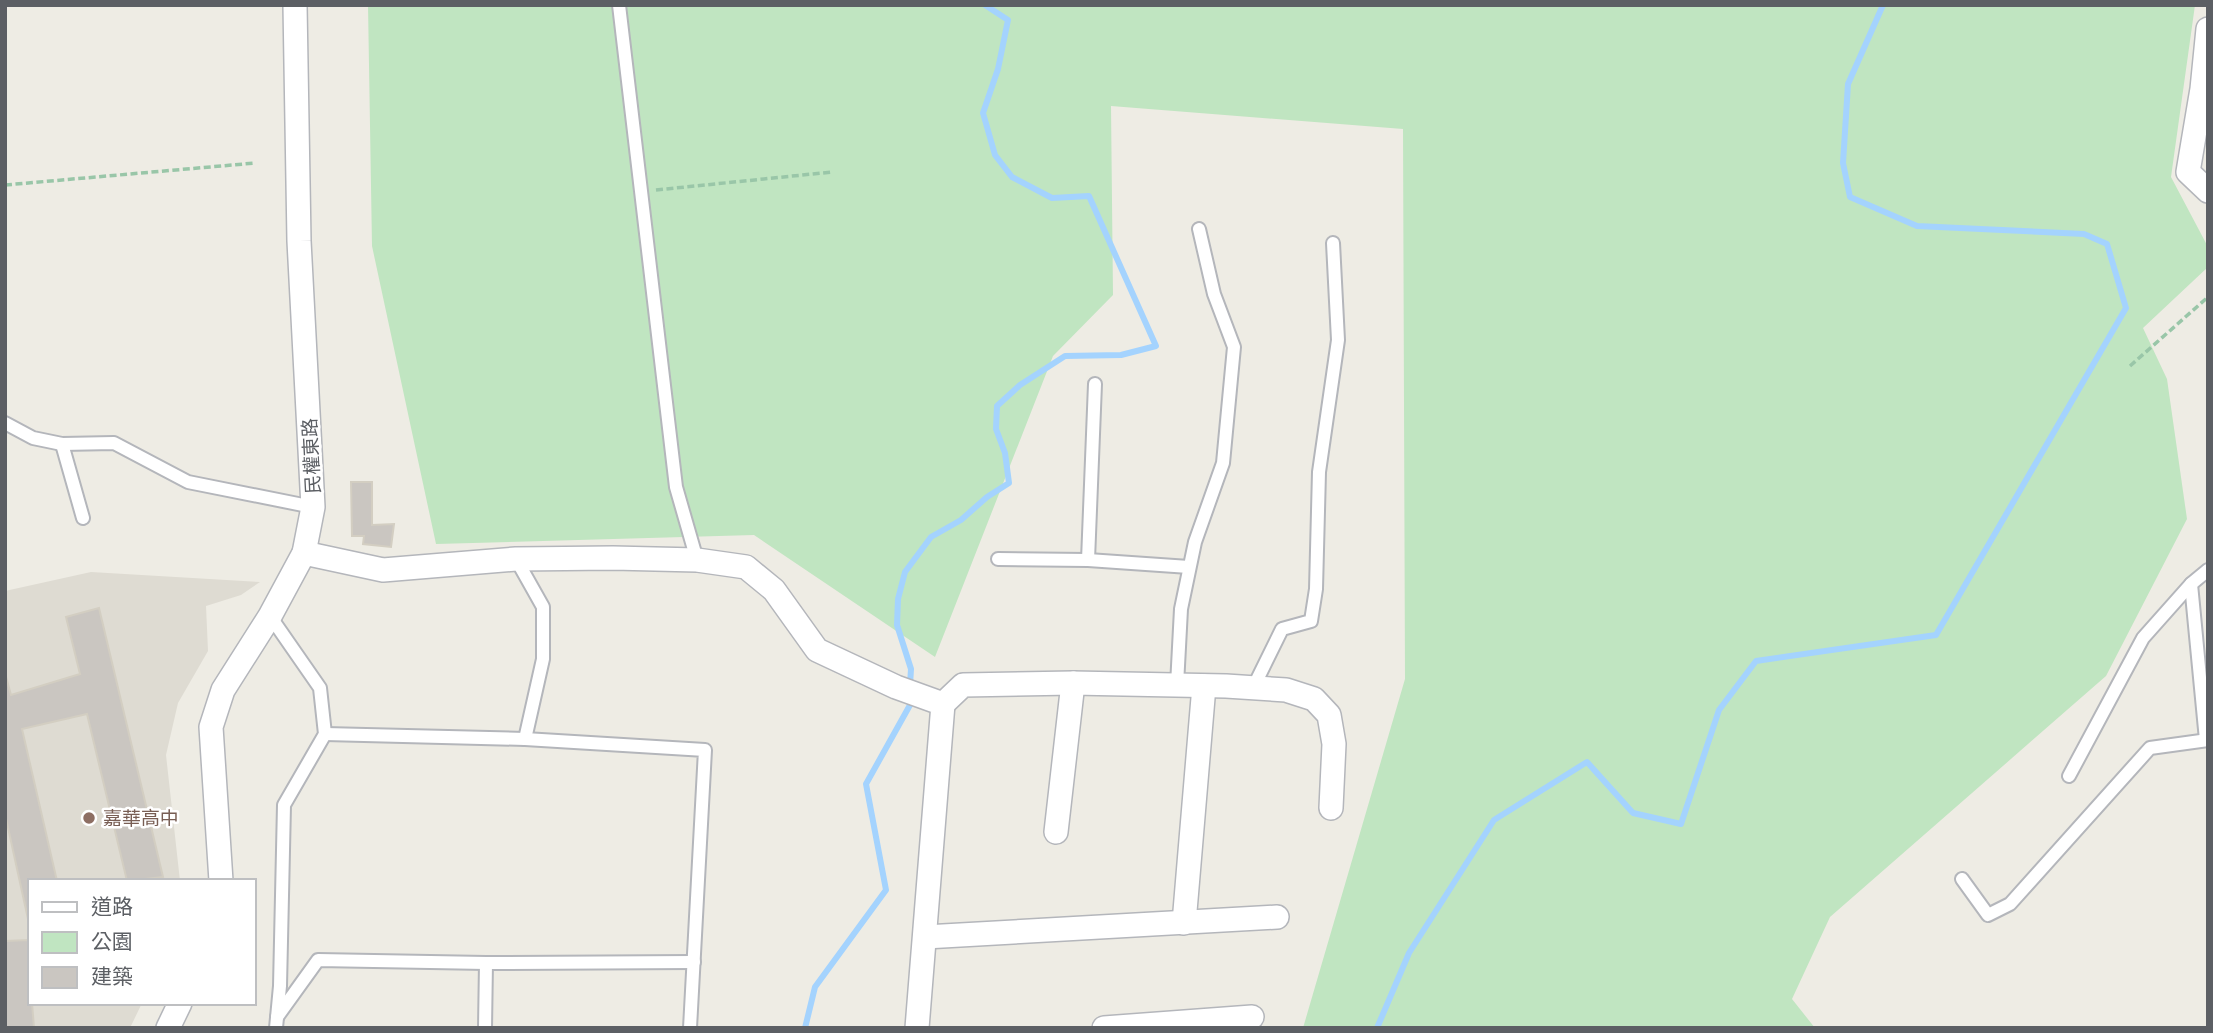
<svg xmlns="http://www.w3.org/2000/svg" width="2213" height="1033" font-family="Ubuntu,'Noto Sans TC',sans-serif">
<rect width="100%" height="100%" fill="#eeece4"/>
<path fill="#dedbd2" d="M91,572L260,582L241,595L206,606L208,651L178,703L166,755L180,881H30V1003H142L130,1028H5V591Z"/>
<path fill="#c0e5c1" d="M368,5H2195L2171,177L2208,247V267L2143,328L2167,379L2187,519L2106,676L1830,917L1792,999L1815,1028H1303L1405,679L1403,129L1111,106L1113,295L1053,356L935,657L754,535L436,544L372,246Z"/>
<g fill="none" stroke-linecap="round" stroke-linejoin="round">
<g stroke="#a4d3fe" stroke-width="6">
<path d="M910,685L911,669L897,625L898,599L905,572L931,537L961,520L987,497L1009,483L1005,453L996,429L997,406L1020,385L1065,356L1121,355L1156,346L1089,196L1052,198L1012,177L995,155L983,113L998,69L1008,20L985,5"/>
<path d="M805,1028L815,987L886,890L866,784L910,705V696"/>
<path d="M1377,1028L1409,953L1494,820L1587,762L1633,813L1681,824L1719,710L1756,661L1936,635L2126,308L2107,244L2084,234L1917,226L1850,197L1843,163L1848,84L1883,5"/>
</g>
</g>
<g fill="#cac6c1" stroke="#d3cec2" stroke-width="2">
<path d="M351,482H372V525L394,524L391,547L363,544L364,536H352Z"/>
<path d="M99,608L163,877L127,881L87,714L22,729L57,881H30V918L28,919L5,814V673L11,695L80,674L66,617Z"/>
<path d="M29,940L30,1003H32L34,1028H5V941Z"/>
</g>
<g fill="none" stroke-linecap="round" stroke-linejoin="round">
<g stroke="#b4b6bb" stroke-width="16">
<g id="service">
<path d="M619,5L676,487L697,560"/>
<path d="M5,423L33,438L62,444L114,443L188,482L313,507"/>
<path d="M62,444L83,518"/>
<path d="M516,559L543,607V659L525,739"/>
<path d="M998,559L1088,560L1189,567"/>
<path d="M1088,560L1095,384"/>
<path d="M2191,584L2206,740"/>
<path d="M270,616L320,688L325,734L284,805L280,986L276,1028"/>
<path d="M1177,685L1181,609L1195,542L1223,463L1234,347L1214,294L1199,229"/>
<path d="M1253,688L1282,629L1311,621L1316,589L1319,472L1338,340L1333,243"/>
<path d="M325,734L525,739L705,750L690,1028"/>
<path d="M2069,776L2143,638L2191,584L2208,570"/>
<path d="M1962,879L1988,915L2010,904L2150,748L2208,740"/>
<path d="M277,1017L318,960L486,963L694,962"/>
<path d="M485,1028L486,963"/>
</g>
</g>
<g stroke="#b4b6bb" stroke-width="26">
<g id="minor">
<path d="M2208,29L2202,89L2188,172L2208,191"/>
<path d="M304,553L383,570L516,559L613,558L697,560L746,567L774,590L817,650L896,687L943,704L917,1028"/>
<path d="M943,704L963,685L1073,683L1226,686L1286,690L1314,699L1329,715L1334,744L1331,808"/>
<path d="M1056,832L1073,683"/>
<path d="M221,881L211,727L223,690L270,616L304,553L313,507L299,241L295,5"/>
<path d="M1184,923L1204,686"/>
<path d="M925,937L1277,917"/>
<path d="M168,1028L180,1003"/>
<path d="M1104,1028L1252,1017"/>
</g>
</g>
<g stroke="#99c6a8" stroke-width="3.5" stroke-dasharray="7 3.5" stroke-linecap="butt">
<path d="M5,185L255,163"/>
<path d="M656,190L832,172"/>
<path d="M2130,366L2208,297"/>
</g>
<use href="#service" stroke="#fff" stroke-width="12"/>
<use href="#minor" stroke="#fff" stroke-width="23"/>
</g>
<circle fill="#8d6e63" stroke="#fff" stroke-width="2.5" cx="89" cy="818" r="7"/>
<g text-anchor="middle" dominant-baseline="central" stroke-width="5" stroke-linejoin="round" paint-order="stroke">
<g font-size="19" fill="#5c5f64" stroke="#fff">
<text transform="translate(311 456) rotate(-93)">民權東路</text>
</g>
<g font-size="19" fill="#785e54" stroke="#fff" text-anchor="start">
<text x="103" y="818">嘉華高中</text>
</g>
</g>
<rect width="2213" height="1033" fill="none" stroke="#5c5f64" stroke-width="14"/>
<rect x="28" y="879" width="228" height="126" fill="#ffffff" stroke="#bebfc1" stroke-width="2"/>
<rect x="42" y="902" width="35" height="10" fill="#ffffff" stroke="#bebfc1" stroke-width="2"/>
<text x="91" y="914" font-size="21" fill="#5c5f64">道路</text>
<rect x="42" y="932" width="35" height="21" fill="#c0e5c1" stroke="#bebfc1" stroke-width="2"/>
<text x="91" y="949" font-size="21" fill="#5c5f64">公園</text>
<rect x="42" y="967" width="35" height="21" fill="#cac6c1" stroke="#bebfc1" stroke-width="2"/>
<text x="91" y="984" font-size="21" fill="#5c5f64">建築</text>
</svg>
